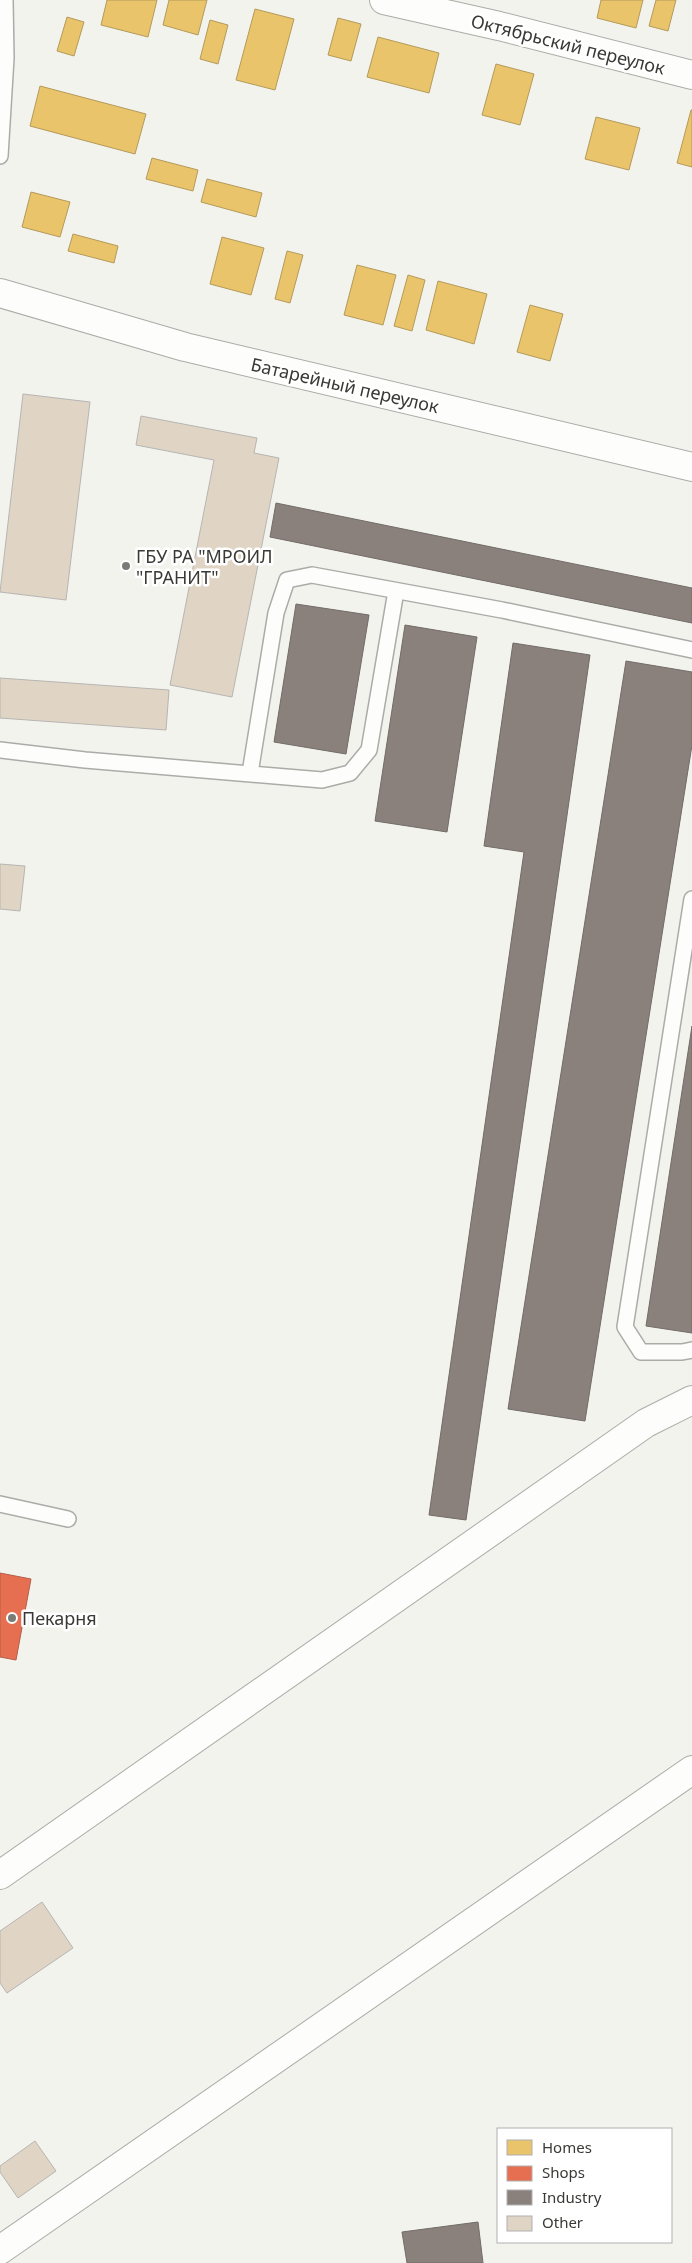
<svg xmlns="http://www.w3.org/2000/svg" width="692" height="2263" font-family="'Noto Sans',sans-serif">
<rect width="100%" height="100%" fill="#f3f3ee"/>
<g fill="#e9c46a" stroke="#b49a5a">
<path d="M107,0H157L148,37L101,25Z"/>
<path d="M169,0H207L198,35L163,25Z"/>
<path d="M601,0H643L636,28L597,18Z"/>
<path d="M656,0H676L668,31L649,26Z"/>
<path d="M255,9L294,19L275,90L236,80Z"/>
<path d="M67,17L84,22L74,56L57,51Z"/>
<path d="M338,18L361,24L351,61L328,55Z"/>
<path d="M210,20L228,25L218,64L200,59Z"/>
<path d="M378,37L439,53L429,93L367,77Z"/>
<path d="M496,64L534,74L520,125L482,115Z"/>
<path d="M40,86L146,114L135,154L30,126Z"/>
<path d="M691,110H692V167L677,163Z"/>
<path d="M596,117L640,128L629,170L585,159Z"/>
<path d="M152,158L198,170L193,191L146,179Z"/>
<path d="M207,179L262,193L256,217L201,202Z"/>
<path d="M31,192L70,202L60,237L22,227Z"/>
<path d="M73,234L118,246L114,263L68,251Z"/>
<path d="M222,237L264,248L251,295L210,284Z"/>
<path d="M287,251L303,255L290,303L275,299Z"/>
<path d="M357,265L396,275L383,325L344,315Z"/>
<path d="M408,275L425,280L412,331L394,326Z"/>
<path d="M438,281L487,294L474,344L426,330Z"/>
<path d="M530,305L563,314L550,361L517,352Z"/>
</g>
<path fill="#e76f51" stroke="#b35f49" d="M0,1573L31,1579L16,1660L0,1657Z"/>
<g fill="#8a817c" stroke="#726b67">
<path d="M276,503L692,588V623L270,537Z"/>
<path d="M296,604L369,615L346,754L274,742Z"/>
<path d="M405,625L477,637L447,832L375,821Z"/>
<path d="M513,643L590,655L466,1520L429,1515L524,852L484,846Z"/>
<path d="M626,661L692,672V745L585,1421L508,1409Z"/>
<path d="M692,1026V1333L646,1326Z"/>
<path d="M478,2222L483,2263H407L402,2232Z"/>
</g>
<g fill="#e0d4c5" stroke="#b6b5b2">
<path d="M23,394L90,402L66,600L0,592Z"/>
<path d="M141,416L257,438L254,453L279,458L232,697L170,685L214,460L136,445Z"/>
<path d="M0,678L169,690L166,730L0,718Z"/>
<path d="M0,864L25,866L20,911L0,909Z"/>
<path d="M42,1902L73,1948L7,1993L0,1983V1931Z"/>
<path d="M35,2141L56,2171L18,2198L0,2172V2166Z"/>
</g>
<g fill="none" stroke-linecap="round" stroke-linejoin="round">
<g stroke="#ababa8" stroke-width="18">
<g id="service">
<path d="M0,156L6,58L5,0"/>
<path d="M0,750L85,760L322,780L350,773L369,750L396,591"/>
<path d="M250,773L276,613L287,580L312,575L502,610L692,650"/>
<path d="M692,899L625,1327L641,1352H682L692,1350"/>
<path d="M0,1504L68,1519"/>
</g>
</g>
<g stroke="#ababa8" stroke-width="30">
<g id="minor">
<path d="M384,0L499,26L692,75"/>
<path d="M0,293L185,347L692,467"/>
<path d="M0,1875L646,1423L692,1400"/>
<path d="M0,2250L692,1770"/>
</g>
</g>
<use href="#service" stroke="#fdfdfc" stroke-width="15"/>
<use href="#minor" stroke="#fdfdfc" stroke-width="28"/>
</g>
<g fill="#7a7a76" stroke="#fff" stroke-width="2">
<circle cx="126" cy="566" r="5"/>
<circle cx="12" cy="1618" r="5"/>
</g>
<g text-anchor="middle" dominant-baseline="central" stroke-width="5" stroke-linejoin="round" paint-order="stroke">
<g font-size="18" fill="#393936" stroke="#fff">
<text transform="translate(568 44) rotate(14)">Октябрьский переулок</text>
<text transform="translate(345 385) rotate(13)">Батарейный переулок</text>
</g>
<g font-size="18" fill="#393936" stroke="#fff" text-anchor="start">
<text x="136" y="556">ГБУ РА "МРОИЛ<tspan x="136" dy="21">"ГРАНИТ"</tspan></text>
<text x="22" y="1618">Пекарня</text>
</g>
</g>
<rect x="497" y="2128" width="175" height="115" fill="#ffffff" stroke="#b0b0af"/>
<rect x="507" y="2140" width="25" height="15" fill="#e9c46a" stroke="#b0b0af"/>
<text x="542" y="2153" font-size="15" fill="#393936">Homes</text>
<rect x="507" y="2166" width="25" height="15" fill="#e76f51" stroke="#b0b0af"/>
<text x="542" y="2178" font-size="15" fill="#393936">Shops</text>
<rect x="507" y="2190" width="25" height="15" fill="#8a817c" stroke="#b0b0af"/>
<text x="542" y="2203" font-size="15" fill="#393936">Industry</text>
<rect x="507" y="2216" width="25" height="15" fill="#e0d4c5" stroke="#b0b0af"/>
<text x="542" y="2228" font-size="15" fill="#393936">Other</text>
</svg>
